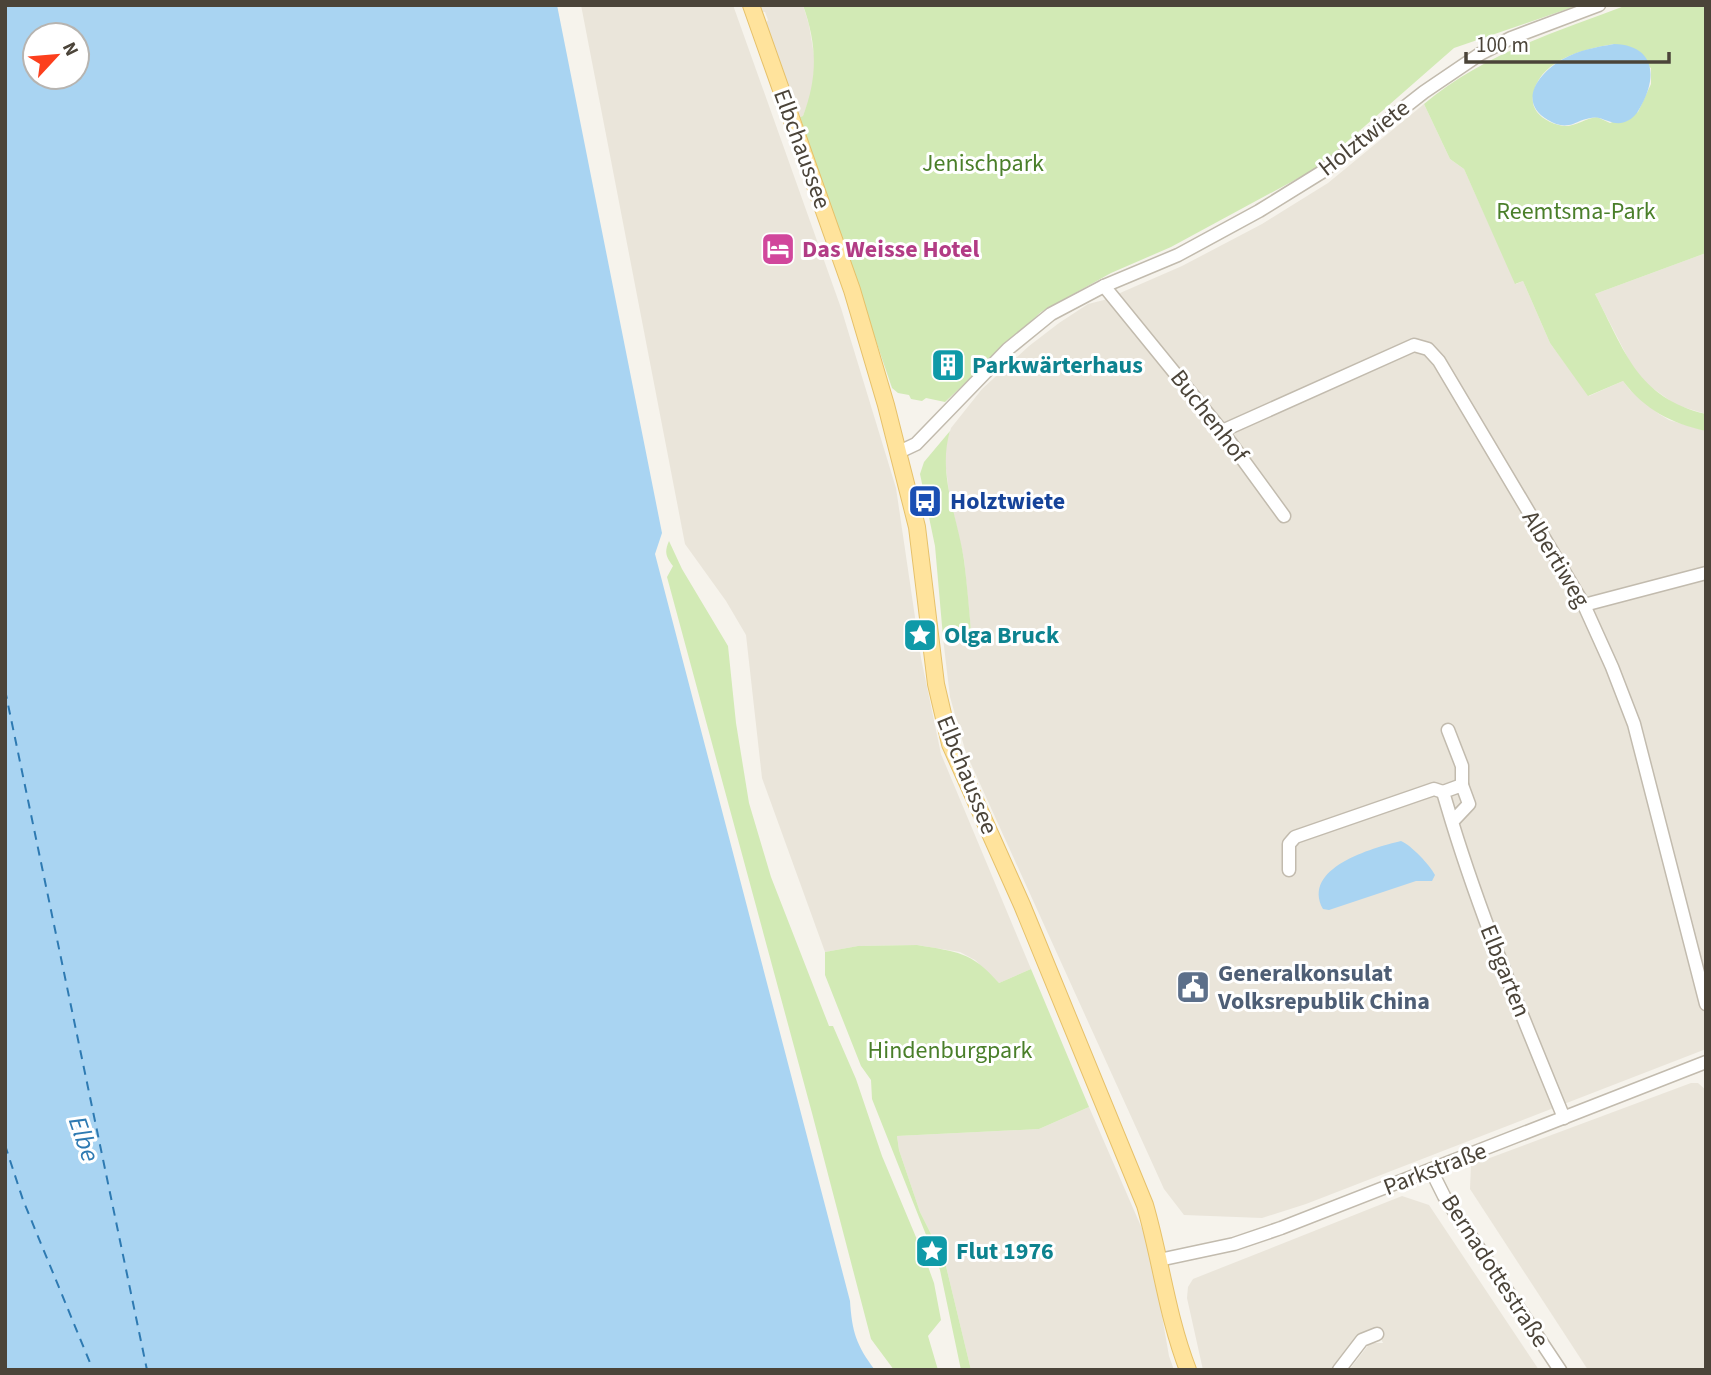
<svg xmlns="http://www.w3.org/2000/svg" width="1711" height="1375" font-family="'Source Sans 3',sans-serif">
<rect width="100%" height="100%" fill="#f6f3ec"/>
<g fill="#eae5da">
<path d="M581,5H733L841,308L896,488L921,658L941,754L1031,969L999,983L975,960L960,952L917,945L858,946L825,952L762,778L746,635L726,601L685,544Z"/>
<path d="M759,5H803L809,25L815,61L812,93L803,116L800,117L766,23L768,20L765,12H762Z"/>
<path d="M1424,104L1450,159L1464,169L1516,284L1523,281L1550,343L1589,396L1623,381L1630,390L1659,414L1669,420L1706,431V1049L1306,1204L1262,1218L1184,1215L1164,1189L966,753L950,697L943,638L971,631L964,559L949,493L945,460L946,444L951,428L982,389L1029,346L1059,323L1088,304L1104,300L1182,266L1262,224L1328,183Z"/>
<path d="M1706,253V414L1676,405L1647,384L1632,366L1595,294Z"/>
<path d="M1691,1083H1698L1706,1090V1370H1588L1470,1189L1471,1165Z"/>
<path d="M1089,1107L1150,1247L1169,1356L1174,1370H971L945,1262L920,1212L899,1150L897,1136L1039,1129Z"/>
<path d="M1402,1196L1429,1205L1539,1370H1349L1370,1343H1383L1376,1329L1358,1336L1333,1370H1203L1187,1298L1188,1287L1193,1279Z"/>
</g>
<g fill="#d2eab5" fill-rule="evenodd">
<path d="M803,5H1579L1454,48L1317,168L1171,247L1111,273L1041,312L945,402L926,398L922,401L911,399L909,395L898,393L892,388L800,117L803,116C818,76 817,45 803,5Z"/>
<path d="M1627,5H1706V253L1595,294C1625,351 1637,398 1706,414V431C1671,423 1645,410 1623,381L1588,396L1550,343L1523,281L1515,284L1464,169L1450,159L1424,104C1483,54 1556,32 1627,5ZM1614,44L1651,68V84L1638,112L1610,123L1597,117C1587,118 1575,126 1566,126C1556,126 1542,119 1537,112C1532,105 1532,99 1534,91C1543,58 1586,49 1614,44Z"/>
<path d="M950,431C937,474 958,518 964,560C967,584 969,608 971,631L943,637L935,546L920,474L924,462Z"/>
<path d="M669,541L682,569L728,646L736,723L749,803L771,877L829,1026H833L856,1079L882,1156L926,1261L934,1283L941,1320L928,1336L938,1370H894L871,1339L812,1113L667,577L673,566C666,557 664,552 669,541Z"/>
<path d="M917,945C957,952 971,951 999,983L1031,969L1089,1107L1039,1129L897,1136L899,1150L920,1212L945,1262L971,1370H961L940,1270L872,1099L871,1080L861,1066L825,975V952L858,946Z"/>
</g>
<g fill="#a9d4f2" fill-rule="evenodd">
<path d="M5,5H557L662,533L655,554L850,1301C852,1331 856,1345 875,1370H5ZM35,35H77V77H35Z"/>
<path d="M1614,44C1653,45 1658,74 1642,104C1639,110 1635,117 1629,120C1617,127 1610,121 1599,118C1591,116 1580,121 1573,124C1564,127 1556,125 1548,120C1516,101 1540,72 1563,59C1579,50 1597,47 1614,44Z"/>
<path d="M1401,841C1411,845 1430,865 1435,875L1432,881H1416L1329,910L1323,909C1301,868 1372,848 1401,841Z"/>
</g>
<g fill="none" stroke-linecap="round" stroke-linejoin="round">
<g stroke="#2e7ab2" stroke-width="2" stroke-dasharray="9 7" stroke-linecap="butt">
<path d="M5,690L147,1370"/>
<path d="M5,1145L23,1200L93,1370"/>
</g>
<g stroke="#c2bbae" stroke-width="15">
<g id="minor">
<path d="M1104,286L1222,431L1284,516"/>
<path d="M1222,431L1414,345L1428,349L1439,361L1584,605L1612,667L1634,724L1706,1004"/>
<path d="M899,452L916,444L1008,349L1051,314L1104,286L1178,255L1259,211L1322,172L1424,92L1480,54L1511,38L1599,5"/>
<path d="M1584,605L1706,573"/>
<path d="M1448,730L1462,766V785"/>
<path d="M1452,822L1443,792L1462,785L1469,804L1452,822C1483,923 1524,1020 1564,1118"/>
<path d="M1289,870V844L1295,837L1434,789L1443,792"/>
<path d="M1431,1170L1444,1196L1560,1370"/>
<path d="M1159,1260L1234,1244L1281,1228L1706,1062"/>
<path d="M1339,1370L1362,1340L1377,1334"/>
</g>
</g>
<g stroke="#e6c16a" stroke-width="18">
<path id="major" d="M751,5L852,290L886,405L917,527L936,684L950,744L1022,905L1145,1205C1161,1260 1167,1316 1188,1370"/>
</g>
<use href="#minor" stroke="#fff" stroke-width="12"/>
<use href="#major" stroke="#ffe39c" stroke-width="16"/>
</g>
<defs>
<g id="hotel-square" transform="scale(1.75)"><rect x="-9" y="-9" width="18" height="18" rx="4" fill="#d1479c" stroke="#fff"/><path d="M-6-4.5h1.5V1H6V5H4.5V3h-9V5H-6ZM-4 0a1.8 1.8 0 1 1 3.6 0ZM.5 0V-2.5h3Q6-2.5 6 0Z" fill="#fff"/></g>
<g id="building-square" transform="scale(1.75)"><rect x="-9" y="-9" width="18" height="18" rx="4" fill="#0f9aa8" stroke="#fff"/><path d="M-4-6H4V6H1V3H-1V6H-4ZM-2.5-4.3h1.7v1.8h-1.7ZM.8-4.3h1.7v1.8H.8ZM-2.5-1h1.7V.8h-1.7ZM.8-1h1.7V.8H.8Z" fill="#fff"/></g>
<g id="bus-square" transform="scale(1.75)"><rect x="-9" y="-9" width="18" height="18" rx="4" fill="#1a4fb4" stroke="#fff"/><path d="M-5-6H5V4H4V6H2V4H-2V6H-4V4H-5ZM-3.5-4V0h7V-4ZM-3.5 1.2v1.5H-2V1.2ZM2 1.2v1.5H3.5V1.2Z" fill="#fff"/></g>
<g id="sight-square" transform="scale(1.75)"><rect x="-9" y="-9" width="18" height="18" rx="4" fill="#0f9aa8" stroke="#fff"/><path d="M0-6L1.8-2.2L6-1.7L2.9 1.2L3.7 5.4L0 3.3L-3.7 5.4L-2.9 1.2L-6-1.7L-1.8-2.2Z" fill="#fff"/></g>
<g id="civic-square" transform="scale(1.75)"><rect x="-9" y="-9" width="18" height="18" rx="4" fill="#5c6f8a" stroke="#fff"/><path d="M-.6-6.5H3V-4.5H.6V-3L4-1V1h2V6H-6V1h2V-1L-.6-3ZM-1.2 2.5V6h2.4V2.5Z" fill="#fff"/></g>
</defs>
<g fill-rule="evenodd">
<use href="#hotel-square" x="778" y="249"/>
<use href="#building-square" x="948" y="365"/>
<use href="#bus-square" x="925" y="501"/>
<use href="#sight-square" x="920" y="635"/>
<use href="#civic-square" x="1193" y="987"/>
<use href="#sight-square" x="932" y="1251"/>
</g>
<g text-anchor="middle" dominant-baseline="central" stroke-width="6" stroke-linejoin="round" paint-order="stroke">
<g font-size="24" fill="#4b4439" stroke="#fff">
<text transform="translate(1364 138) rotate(-38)">Holztwiete</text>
<text transform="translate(802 149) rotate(70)">Elbchaussee</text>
<text transform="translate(1209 416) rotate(52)">Buchenhof</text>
<text transform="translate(1556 559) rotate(59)">Albertiweg</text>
<text transform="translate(967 775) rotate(68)">Elbchaussee</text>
<text transform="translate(1505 971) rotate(68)">Elbgarten</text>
<text transform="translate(1435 1169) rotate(-21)">Parkstraße</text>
<text transform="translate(1495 1271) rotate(57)">Bernadottestraße</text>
</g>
<g font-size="24" fill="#4a7f2a" stroke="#fff">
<text x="983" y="163">Jenischpark</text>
<text x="1576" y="211">Reemtsma-Park</text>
<text x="950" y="1050">Hindenburgpark</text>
</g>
<g font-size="24" font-weight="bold" fill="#b23c85" stroke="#fff" text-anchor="start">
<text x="802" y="249">Das Weisse Hotel</text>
</g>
<g font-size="24" font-weight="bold" fill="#0d838f" stroke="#fff" text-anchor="start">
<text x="972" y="365">Parkwärterhaus</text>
<text x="944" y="635">Olga Bruck</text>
<text x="956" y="1251">Flut 1976</text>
</g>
<g font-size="24" font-weight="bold" fill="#164399" stroke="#fff" text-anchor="start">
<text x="950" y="501">Holztwiete</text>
</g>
<g font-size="24" font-weight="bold" fill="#4e5e75" stroke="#fff" text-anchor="start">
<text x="1218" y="973">Generalkonsulat<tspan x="1218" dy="28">Volksrepublik China</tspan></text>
</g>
<g font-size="26" font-style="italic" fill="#2e7ab2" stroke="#fff">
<text transform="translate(84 1139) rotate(71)">Elbe</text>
</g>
</g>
<rect width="1711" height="1375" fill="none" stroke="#4b4439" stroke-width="14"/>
<g transform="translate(56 56) rotate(64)"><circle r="33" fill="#ffffff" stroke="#b7b4b0" stroke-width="2"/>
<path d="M0-5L12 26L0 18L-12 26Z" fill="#fc3f1d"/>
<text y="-10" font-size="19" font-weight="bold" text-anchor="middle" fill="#4b4439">N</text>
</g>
<path d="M1466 52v10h203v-10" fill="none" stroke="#4b4439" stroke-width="3.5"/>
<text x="1476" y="52" font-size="21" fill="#4b4439" stroke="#ffffff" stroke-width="5" paint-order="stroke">100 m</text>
</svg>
